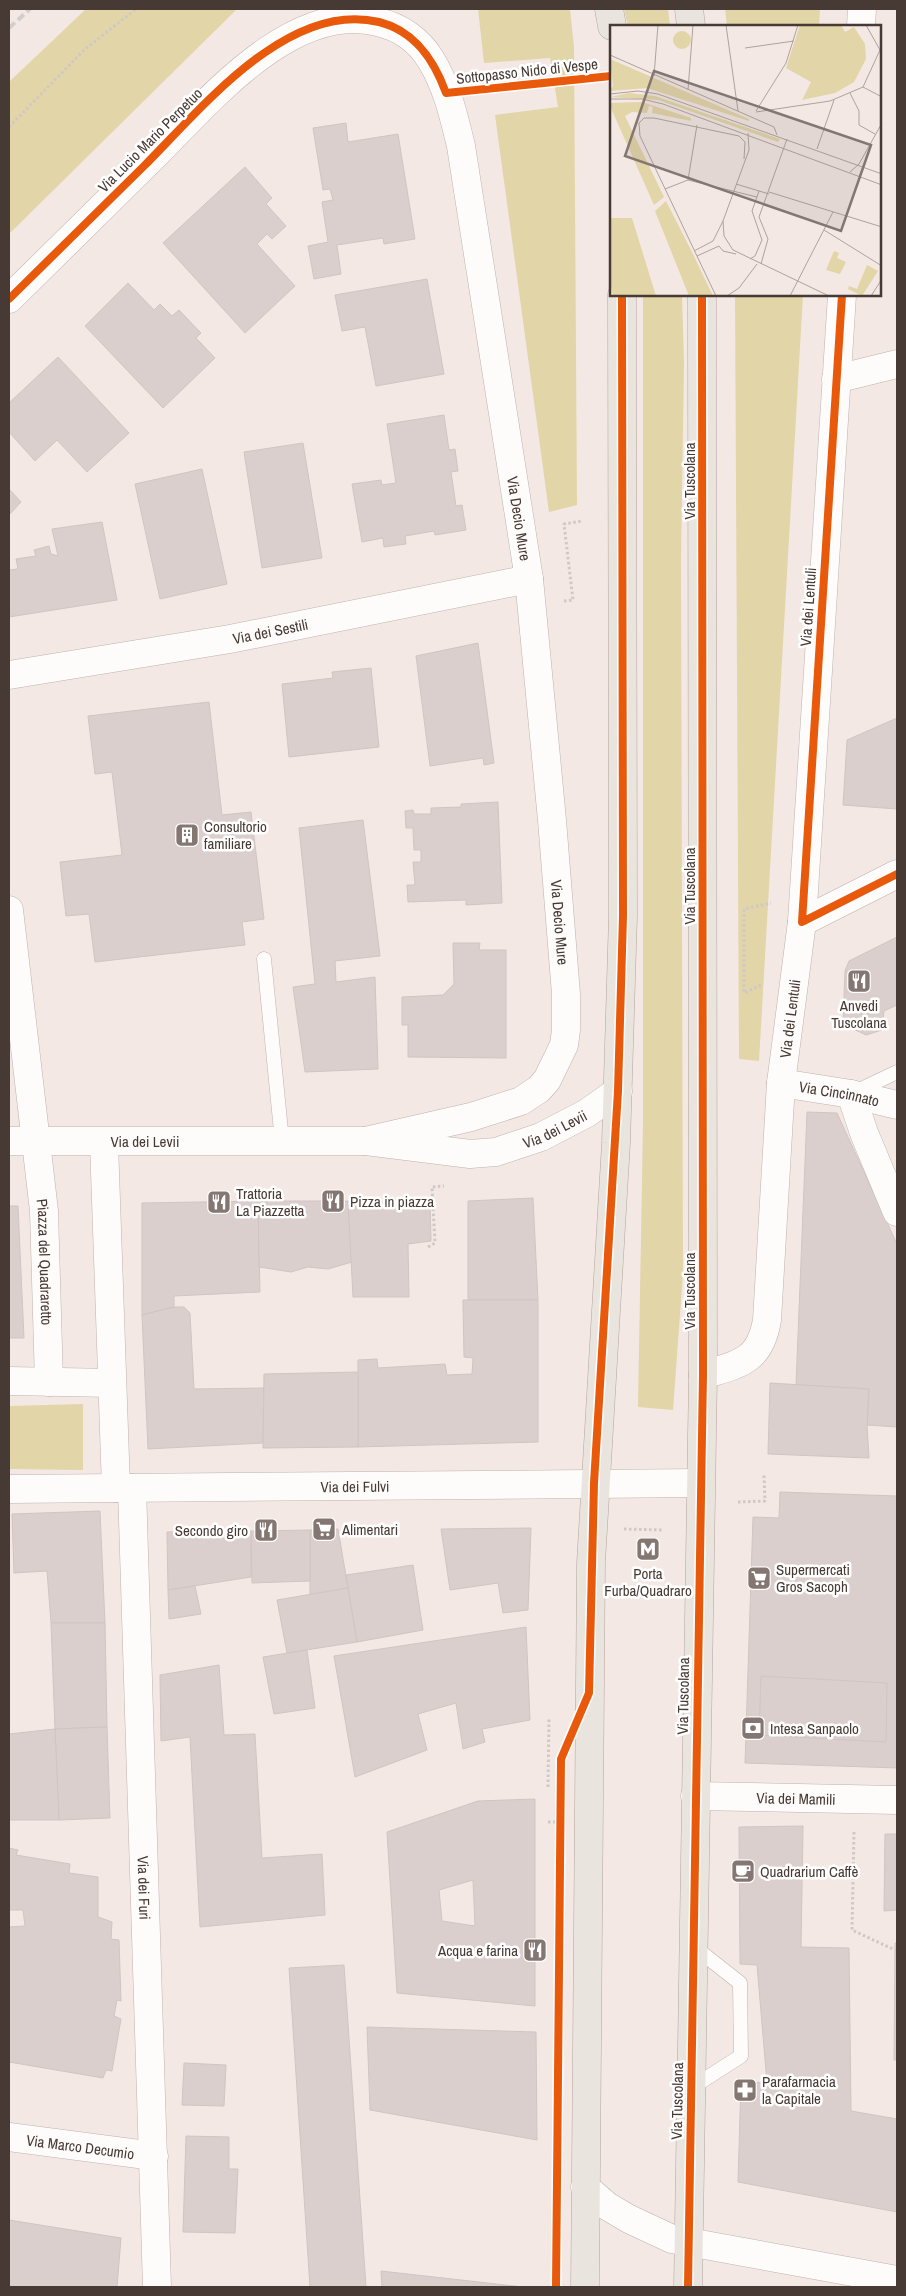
<svg xmlns="http://www.w3.org/2000/svg" width="906" height="2296" font-family="'Archivo Narrow',sans-serif">
<rect width="100%" height="100%" fill="#f4e8e4"/>
<g fill="#e2d5a7">
<path d="M86,9H237L9,234V82Z"/>
<path d="M478,9H570L574,47L577,505L549,512L495,115L558,107L550,58L484,63Z"/>
<path d="M624,9H668L670,26H628Z"/>
<path d="M725,9H820L819,26H727Z"/>
<path d="M643,295H682L684,363L681,559L683,1274L673,1410L638,1407L643,1123Z"/>
<path d="M735,295H803L759,1061L739,1059Z"/>
<path d="M83,1404V1470L9,1469V1406Z"/>
</g>
<g fill="#dbcfce" stroke="#d1c4c3" fill-rule="evenodd">
<path d="M346,123L348,142L398,134L415,239L384,244L383,238L337,245L341,274L314,279L308,246L328,242L322,202L333,200L330,189L323,190L313,128Z"/>
<path d="M245,167L272,198L266,204L286,226L272,239L267,234L257,244L295,286L245,333L163,243Z"/>
<path d="M427,279L444,374L376,386L365,327L342,331L335,295Z"/>
<path d="M128,283L154,310L160,304L172,316L179,310L201,333L196,338L215,358L163,408L85,326Z"/>
<path d="M58,357L129,433L87,472L57,440L35,461L9,432V403Z"/>
<path d="M444,415L449,450L455,449L458,471L451,472L456,506L462,505L466,530L435,535L434,531L405,536L406,544L384,547L383,538L362,542L352,484L381,480L382,485L396,483L387,424Z"/>
<path d="M303,443L322,558L262,568L244,452Z"/>
<path d="M202,469L227,584L160,599L135,484Z"/>
<path d="M9,489L21,502L9,515Z"/>
<path d="M102,522L117,600L9,617V570L18,569L16,559L36,556L34,550L49,546L51,554L58,556L52,529Z"/>
<path d="M478,643L494,763L484,765L483,758L430,766L416,656Z"/>
<path d="M371,668L379,747L289,757L282,684L333,678L332,672Z"/>
<path d="M209,702L222,815L251,812L264,919L242,922L245,945L95,962L89,914L66,916L60,862L122,855L112,772L95,774L88,716Z"/>
<path d="M897,718V809L843,805L847,740Z"/>
<path d="M498,802L502,903L466,905V900L408,902L407,885H415L413,862H421V850H414L413,828H406L405,811L413,810L414,814H431V808L461,807V804Z"/>
<path d="M363,820L380,956L335,961L336,982L375,977L378,1069L305,1072L293,987L315,984L299,828Z"/>
<path d="M897,937V1005L884,1011L882,1030L866,1035L843,1024L845,971L849,961Z"/>
<path d="M453,943H480L479,950H506V1058L408,1057V1025H402V997L443,995L454,984Z"/>
<path d="M807,1112L837,1113L897,1244V1427L867,1425L869,1389L796,1385Z"/>
<path d="M533,1198L538,1300H468V1201Z"/>
<path d="M258,1201L260,1292L174,1296V1307L142,1315V1203Z"/>
<path d="M258,1201H348L352,1262L328,1269L308,1267L291,1272L259,1267Z"/>
<path d="M348,1201L430,1203L431,1241L408,1244L409,1297H353Z"/>
<path d="M9,1206H18L24,1338H9Z"/>
<path d="M463,1300H538V1442L358,1447V1360L377,1359L378,1368L445,1364L447,1375L472,1374L473,1358L464,1357Z"/>
<path d="M174,1307H184L190,1313L194,1389L264,1388L263,1443L148,1449L142,1315Z"/>
<path d="M358,1372V1447L263,1448L264,1374Z"/>
<path d="M770,1383L869,1389L867,1425L869,1458L768,1454Z"/>
<path d="M780,1492L897,1496V1768L745,1763L753,1517L779,1518Z"/>
<path d="M100,1511L105,1623H51L47,1571L14,1573L12,1514Z"/>
<path d="M531,1528L528,1610L503,1613L498,1583L450,1590L441,1529Z"/>
<path d="M338,1529L348,1588L310,1596V1530Z"/>
<path d="M310,1530V1581L252,1583L251,1531Z"/>
<path d="M251,1531V1577L168,1590L167,1532Z"/>
<path d="M413,1565L423,1630L357,1642L346,1575Z"/>
<path d="M195,1586L201,1614L169,1619L168,1590Z"/>
<path d="M348,1588L357,1642L287,1653L277,1600Z"/>
<path d="M51,1623H105L107,1727L55,1729Z"/>
<path d="M526,1627L530,1720L482,1729L485,1742L463,1749L456,1703L418,1714L427,1750L355,1777L334,1656Z"/>
<path d="M307,1650L315,1708L274,1714L263,1657Z"/>
<path d="M219,1665L224,1735L255,1734L262,1858L322,1854L325,1915L200,1927L190,1737L161,1741L160,1675Z"/>
<path d="M761,1676L887,1683L886,1742L759,1735Z"/>
<path d="M107,1727L110,1818L59,1820L55,1729Z"/>
<path d="M55,1729L59,1820H9V1734Z"/>
<path d="M535,1799V2006L397,1993L387,1832L478,1801ZM473,1880L475,1926L442,1921L439,1890Z"/>
<path d="M803,1826L801,1947L849,1948L851,2111L897,2119V2212L738,2182L741,2082L767,2083L757,1965L740,1964L739,1827Z"/>
<path d="M885,1834H897V1910L884,1911Z"/>
<path d="M9,1848L18,1850L16,1855L70,1864L69,1873L98,1877V1917L112,1922L111,1939L119,1940L121,2001L117,2000L114,2016L121,2019L112,2071L106,2070L103,2078L9,2062V1927L25,1926L23,1910H9Z"/>
<path d="M895,1943H897V2060H894Z"/>
<path d="M344,1965L366,2287H310L289,1968Z"/>
<path d="M367,2027L536,2032L537,2140L370,2110Z"/>
<path d="M184,2063L226,2065L224,2106L182,2105Z"/>
<path d="M186,2136L229,2137V2169H238L235,2233L183,2232Z"/>
<path d="M9,2220L121,2238L117,2287H9Z"/>
<path d="M381,2271L523,2287H382Z"/>
</g>
<g fill="none" stroke-linecap="round" stroke-linejoin="round">
<g stroke="#beb2ae" stroke-width="15">
<g id="service">
<path d="M264,959L282,1141"/>
<path d="M855,1092L897,1072"/>
<path d="M691,2088L741,2056L740,1983L693,1946"/>
</g>
</g>
<g stroke="#beb2ae" stroke-width="29">
<g id="minor">
<path d="M861,26L862,9"/>
<path id="s1" d="M9,299C58,251 107,202 157,153C210,100 293,0 378,22C400,27 419,40 431,60C447,86 454,117 461,146L529,579L552,820L566,994V1030L564,1045L547,1080L539,1089L521,1101L471,1117L366,1141"/>
<path d="M836,379L897,364"/>
<path id="s2" d="M9,675L230,639L529,579"/>
<path id="s3" d="M9,910L44,1211L49,1382"/>
<path d="M802,922L897,874"/>
<path id="s4" d="M781,1083L851,1094L897,1105"/>
<path d="M851,1094L864,1133L897,1212"/>
<path id="s5" d="M9,1141H366L470,1154L496,1152L541,1137L587,1113L618,1091"/>
<path d="M104,1143L116,1488"/>
<path id="s6" d="M703,1375C739,1364 760,1362 767,1320L781,1083L802,922L842,295"/>
<path d="M9,1381L112,1383"/>
<path id="s7" d="M132,1488L157,2287"/>
<path id="s8" d="M9,1489L700,1483"/>
<path id="s9" d="M695,1796L897,1800"/>
<path id="s10" d="M9,2137L154,2156"/>
<path d="M585,2187L607,2206L629,2219L672,2239L897,2280"/>
</g>
</g>
<g stroke="#b3a59b" stroke-width="29">
<g id="primary">
<path d="M609,9L612,26"/>
<path d="M689,9L691,26"/>
<path d="M585,2287L591,1563L616,1143L623,916L622,295"/>
<path d="M688,2287L703,1375L702,295"/>
</g>
</g>
<g stroke="#cec9c6" stroke-width="3" stroke-dasharray="2.5 2.5" stroke-linecap="butt">
<path d="M9,127L84,50L136,9"/>
<path d="M564,601L573,600L564,524L582,521"/>
<path d="M761,985L744,993V909L771,903"/>
<path d="M428,1247L435,1243L432,1187L444,1186"/>
<path d="M738,1502L765,1501L764,1475"/>
<path d="M624,1529L664,1530"/>
<path d="M548,1787L549,1717"/>
<path d="M548,1822H557"/>
<path d="M854,1832L852,1930L895,1950"/>
</g>
<use href="#service" stroke="#fdfcfb" stroke-width="14"/>
<use href="#minor" stroke="#fdfcfb" stroke-width="28"/>
<use href="#primary" stroke="#eae4de" stroke-width="28"/>
<path stroke="#d2cecd" stroke-width="4" stroke-dasharray="8 4" stroke-linecap="butt" d="M9,28L30,9"/>
<g stroke="#fff" stroke-width="11">
<g id="cycleway">
<path d="M842,295L802,922L897,874"/>
<path d="M9,299C54,255 99,210 144,166C201,109 288,0 379,22C415,31 434,60 446,93L611,76"/>
<path d="M556,2287L561,1759L589,1693L594,1483L618,1091L623,916L622,295"/>
<path d="M688,2287L703,1375L702,295"/>
</g>
</g>
<use href="#cycleway" stroke="#e8590c" stroke-width="8"/>
</g>
<defs>
<g id="building-square" transform="scale(1.25)"><rect x="-9" y="-9" width="18" height="18" rx="4" fill="#847671" stroke="#fff"/><path d="M-4-6H4V6H1V3H-1V6H-4ZM-2.5-4.3h1.7v1.8h-1.7ZM.8-4.3h1.7v1.8H.8ZM-2.5-1h1.7V.8h-1.7ZM.8-1h1.7V.8H.8Z" fill="#fff"/></g>
<g id="restaurant-square" transform="scale(1.25)"><rect x="-9" y="-9" width="18" height="18" rx="4" fill="#847671" stroke="#fff"/><path d="M-5-6h1v4h1v-4h1v4h1v-4h1v5L-1.5 .5V6h-2V.5L-5-1ZM5-6V6H3V1.5H1.5Q1.5-4 5-6Z" fill="#fff"/></g>
<g id="supermarket-square" transform="scale(1.25)"><rect x="-9" y="-9" width="18" height="18" rx="4" fill="#847671" stroke="#fff"/><path d="M-6-5.5h2.5l.6 2H6L4.5 2H-2.5L-4.4-4H-6ZM-1.5 3.2a1.3 1.3 0 1 0 .1 0ZM3 3.2a1.3 1.3 0 1 0 .1 0Z" fill="#fff"/></g>
<g id="metro-square" transform="scale(1.25)"><rect x="-9" y="-9" width="18" height="18" rx="4" fill="#847671" stroke="#fff"/><path d="M-5.5 5V-5H-3L0 0L3-5H5.5V5H3V-.5L0 4L-3-.5V5Z" fill="#fff"/></g>
<g id="bank-square" transform="scale(1.25)"><rect x="-9" y="-9" width="18" height="18" rx="4" fill="#847671" stroke="#fff"/><path d="M-6-4H6V4H-6ZM0-2.3a2.3 2.3 0 1 0 0 4.6a2.3 2.3 0 1 0 0-4.6Z" fill="#fff"/></g>
<g id="cafe-square" transform="scale(1.25)"><rect x="-9" y="-9" width="18" height="18" rx="4" fill="#847671" stroke="#fff"/><path d="M-5.5-4.5H6V0H3Q3 3.5 0 3.5H-2.5Q-5.5 3.5-5.5 0ZM3-3.2v2h1.7v-2ZM-6 4.5H4V6H-6Z" fill="#fff"/></g>
<g id="pharmacy-square" transform="scale(1.25)"><rect x="-9" y="-9" width="18" height="18" rx="4" fill="#847671" stroke="#fff"/><path d="M-2-6h4v4h4v4h-4v4h-4v-4h-4v-4h4Z" fill="#fff"/></g>
</defs>
<g fill-rule="evenodd">
<use href="#building-square" x="187" y="835"/>
<use href="#restaurant-square" x="859" y="981"/>
<use href="#restaurant-square" x="333" y="1201"/>
<use href="#restaurant-square" x="219" y="1202"/>
<use href="#supermarket-square" x="324" y="1529"/>
<use href="#restaurant-square" x="266" y="1530"/>
<use href="#metro-square" x="648" y="1549"/>
<use href="#supermarket-square" x="759" y="1578"/>
<use href="#bank-square" x="753" y="1728"/>
<use href="#cafe-square" x="743" y="1871"/>
<use href="#restaurant-square" x="535" y="1950"/>
<use href="#pharmacy-square" x="745" y="2090"/>
</g>
<g text-anchor="middle" dominant-baseline="central" stroke-width="5" stroke-linejoin="round" paint-order="stroke">
<g font-size="15" fill="#473933" stroke="#fff">
<text transform="translate(527 71) rotate(-6)">Sottopasso Nido di Vespe</text>
<text transform="translate(150 140) rotate(-45)">Via Lucio Mario Perpetuo</text>
<text transform="translate(689 481) rotate(-90)">Via Tuscolana</text>
<text stroke="none"><textPath href="#s1" startOffset="1012">Via Decio Mure</textPath></text>
<text transform="translate(808 607) rotate(-86)">Via dei Lentuli</text>
<text stroke="none"><textPath href="#s2" startOffset="265">Via dei Sestili</textPath></text>
<text transform="translate(689 886) rotate(-90)">Via Tuscolana</text>
<text stroke="none"><textPath href="#s1" startOffset="1418">Via Decio Mure</textPath></text>
<text stroke="none"><textPath href="#s6" startOffset="394">Via dei Lentuli</textPath></text>
<text stroke="none"><textPath href="#s4" startOffset="59">Via Cincinnato</textPath></text>
<text stroke="none"><textPath href="#s5" startOffset="551">Via dei Levii</textPath></text>
<text stroke="none"><textPath href="#s5" startOffset="136">Via dei Levii</textPath></text>
<text stroke="none"><textPath href="#s3" startOffset="354">Piazza del Quadraretto</textPath></text>
<text transform="translate(689 1291) rotate(-90)">Via Tuscolana</text>
<text stroke="none"><textPath href="#s8" startOffset="346">Via dei Fulvi</textPath></text>
<text transform="translate(683 1696) rotate(-89)">Via Tuscolana</text>
<text stroke="none"><textPath href="#s9" startOffset="101">Via dei Mamili</textPath></text>
<text stroke="none"><textPath href="#s7" startOffset="400">Via dei Furi</textPath></text>
<text transform="translate(677 2101) rotate(-89)">Via Tuscolana</text>
<text stroke="none"><textPath href="#s10" startOffset="72">Via Marco Decumio</textPath></text>
</g>
<g font-size="15" fill="#473933" stroke="#fff" text-anchor="start">
<text x="204" y="826">Consultorio<tspan x="204" dy="17">familiare</tspan></text>
<text x="859" y="1005" text-anchor="middle">Anvedi<tspan x="859" dy="17">Tuscolana</tspan></text>
<text x="236" y="1193">Trattoria<tspan x="236" dy="17">La Piazzetta</tspan></text>
<text x="350" y="1201">Pizza in piazza</text>
<text x="342" y="1529">Alimentari</text>
<text x="248" y="1530" text-anchor="end">Secondo giro</text>
<text x="776" y="1569">Supermercati<tspan x="776" dy="17">Gros Sacoph</tspan></text>
<text x="648" y="1573" text-anchor="middle">Porta<tspan x="648" dy="17">Furba/Quadraro</tspan></text>
<text x="770" y="1728">Intesa Sanpaolo</text>
<text x="760" y="1871">Quadrarium Caffè</text>
<text x="518" y="1950" text-anchor="end">Acqua e farina</text>
<text x="762" y="2081">Parafarmacia<tspan x="762" dy="17">la Capitale</tspan></text>
</g>
</g>
<g transform="translate(610 25)">
<rect width="271" height="271" fill="#f4e8e4"/>
<path d="M190,0H231L235,7L244,2L255,19L256,34L244,57L225,68L192,75L201,57L176,43ZM63 15a9 9 0 1 1 18 0a9 9 0 1 1-18 0ZM0,34L139,94V96L37,63L0,66L3,61ZM19,68L45,71L170,114L168,117L48,75L0,72ZM32,77L81,93V96L42,88L43,82L39,81L37,88L22,87L15,91L54,172L44,180L0,81V78ZM56,176L82,227L103,271H79L45,186ZM0,193H22L46,271H3L0,255ZM224,226L229,228L227,233L236,237L230,249L216,245ZM257,240L268,246L252,271L238,264L239,261L247,264Z" fill="#e2d5a7"/>
<path fill="none" stroke="#afa29d" stroke-width="1" d="M116,0L128,86M256,0L270,25M135,23L184,16M0,30L164,102L167,110M44,51L48,0M253,62L270,25M253,62L272,72M78,65L83,0M240,68L249,86V100L265,109M0,69L28,66L48,69L272,149M0,74H32L53,79L272,160M146,86L176,38L188,0M146,87L220,76L253,62M207,124L224,75M240,147L249,139L272,98M78,155L87,100M126,159L159,169M55,164L78,155L147,172M159,167L272,202M149,192L177,114M149,192L158,214L151,239M113,196L114,211L123,225L219,271M214,205L272,241M84,226L103,216L113,196L139,125L138,108M87,231L109,221L113,226L126,229M140,234L145,231L152,215L142,186L149,166M106,271L30,111L29,98L34,93H44L129,111L135,117L134,134M117,271L129,263L147,239M180,271L223,187M261,271L272,254"/>
<path fill="#847671" fill-opacity="0.15" stroke="#847671" stroke-width="2.5" d="M44,46L261,120L231,206L15,131Z"/>
<rect width="271" height="271" fill="none" stroke="#473933" stroke-width="2.5"/>
</g>
<rect width="906" height="2296" fill="none" stroke="#473933" stroke-width="20"/>
</svg>
